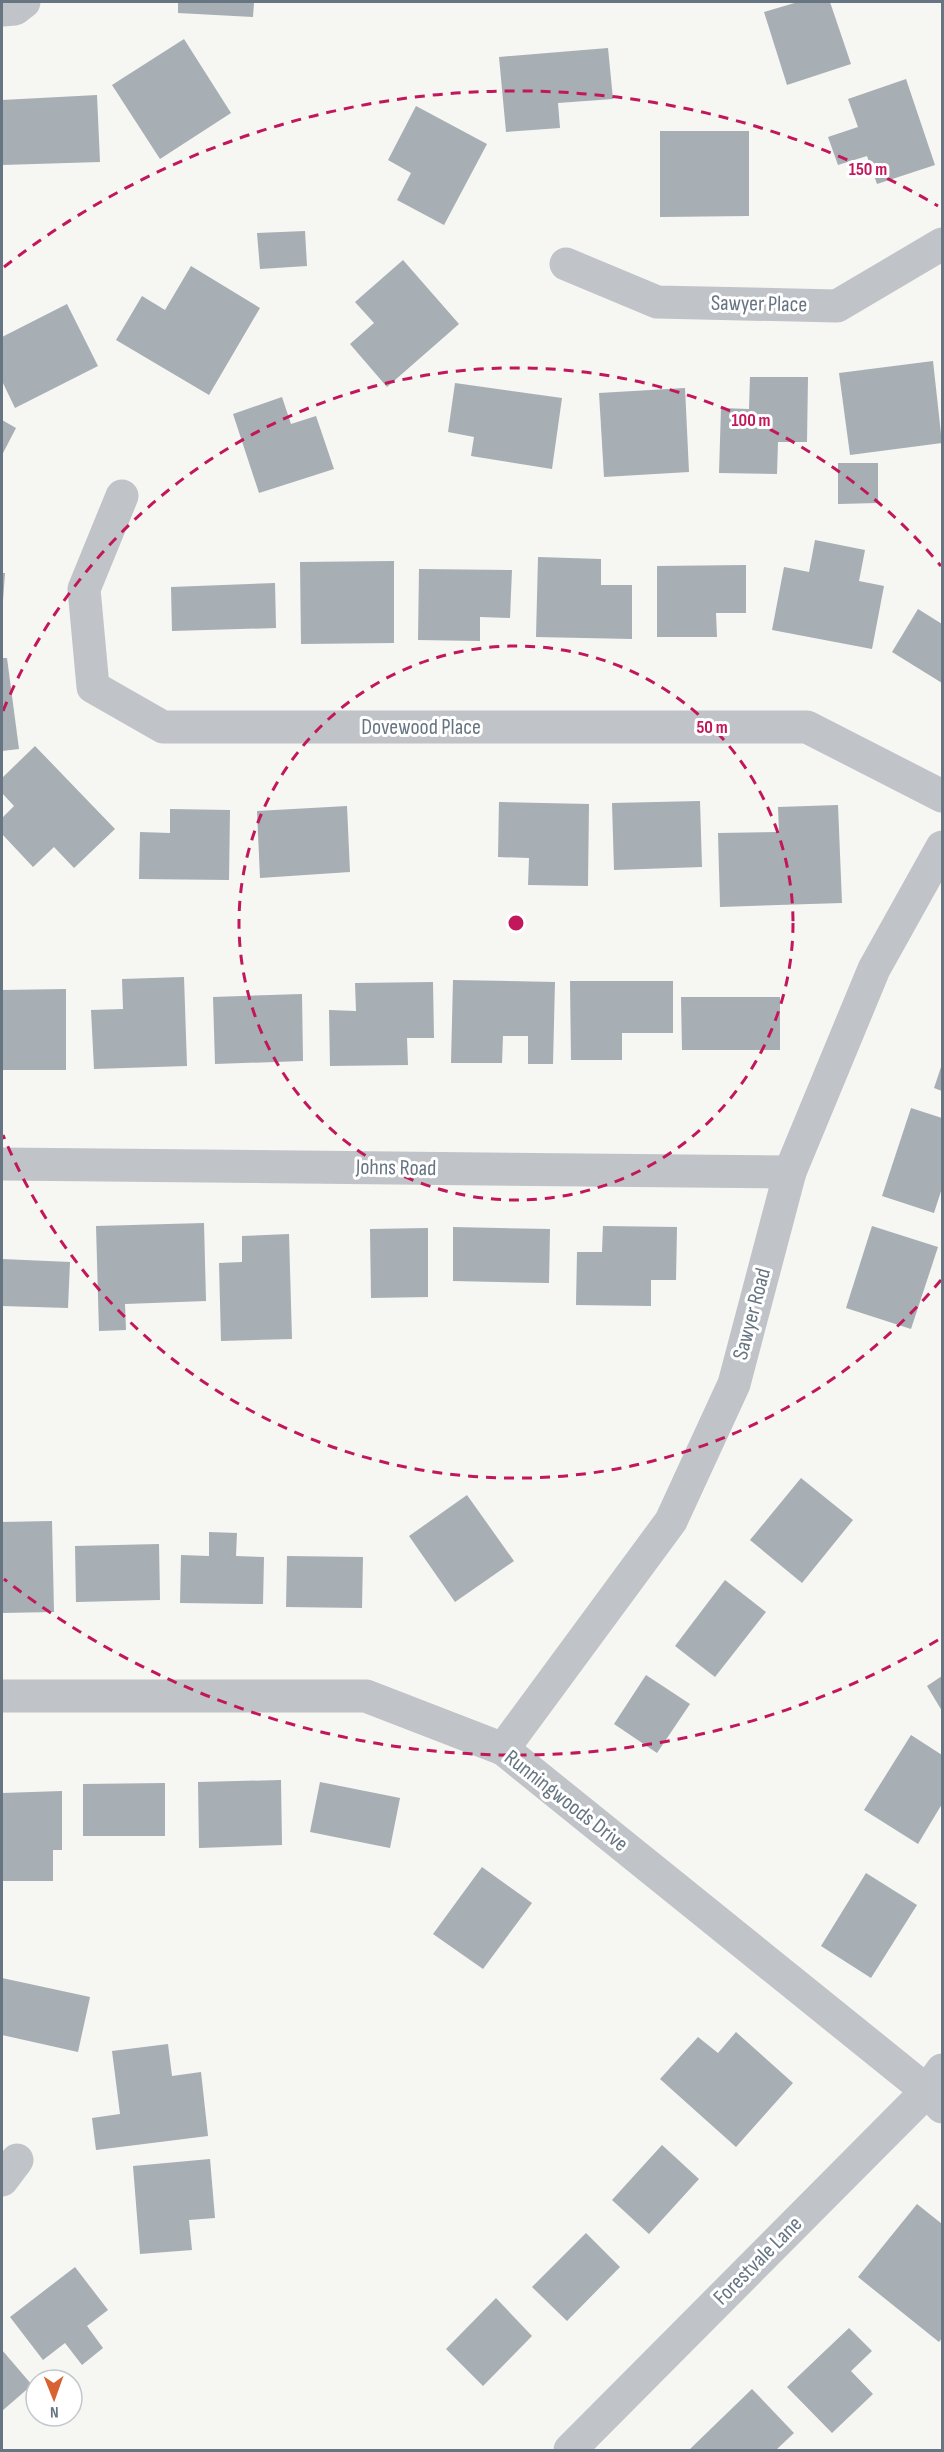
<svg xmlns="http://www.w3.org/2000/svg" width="944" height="2452" font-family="'Sofia Sans Condensed',sans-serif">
<rect width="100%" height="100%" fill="#f6f6f3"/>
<g fill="#a7aeb4">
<path d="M178,2H254L253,17L178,13Z"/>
<path d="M798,2H830L851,64L787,85L764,12Z"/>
<path d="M184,39L231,113L160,159L112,85Z"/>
<path d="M608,48L613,99L558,103L560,128L506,132L499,57Z"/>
<path d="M906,79L935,165L877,184L867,156L838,165L828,137L858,127L848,99Z"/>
<path d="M97,95L100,162L2,165V100Z"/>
<path d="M416,106L487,144L444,225L397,200L411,173L388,160Z"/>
<path d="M660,131H749V216L660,217Z"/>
<path d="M305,231L307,266L260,269L257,233Z"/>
<path d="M403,260L459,324L387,387L350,344L374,323L355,302Z"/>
<path d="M191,266L260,308L209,395L116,340L142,296L165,310Z"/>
<path d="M67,304L98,366L15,408L2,381V337Z"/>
<path d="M933,361L942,443L850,455L839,373Z"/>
<path d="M750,377H808L807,442H778L777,474L719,473L721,408L749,409Z"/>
<path d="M455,383L562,398L552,469L471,456L474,437L448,432Z"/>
<path d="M685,388L689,472L604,477L599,393Z"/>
<path d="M282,397L291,424L316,416L334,469L259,493L233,414Z"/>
<path d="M2,420L16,428L2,455Z"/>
<path d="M838,463H878V503L838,504Z"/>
<path d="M815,540L865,550L859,581L884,586L872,649L772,630L784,567L809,572Z"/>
<path d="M538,557L601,559V585H632V639L536,637Z"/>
<path d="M394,561V643L301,644L300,562Z"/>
<path d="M746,565V613H716L717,637H657V566Z"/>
<path d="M419,569L512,570L510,618L480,617V641L418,640Z"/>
<path d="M2,573H5L3,601H2Z"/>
<path d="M275,583L276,628L172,631L171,587Z"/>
<path d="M918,609L942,624V683L892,652Z"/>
<path d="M2,658H7L19,749L2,751Z"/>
<path d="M35,746L115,829L74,868L54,847L33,867L2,834V818L14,806L2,793V778Z"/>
<path d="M700,801L702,867L614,870L612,803Z"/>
<path d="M499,802L589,804L588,886L528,885L529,858L498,857Z"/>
<path d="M838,805L842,903L720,907L718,833L779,832L778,807Z"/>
<path d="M347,806L350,872L260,878L257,811Z"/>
<path d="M170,809L230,810L229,880L139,879L140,832L170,833Z"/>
<path d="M184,977L187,1066L94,1069L91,1010L123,1009L122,979Z"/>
<path d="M453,980L555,982L553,1064H528V1036H503L502,1063H451Z"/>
<path d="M570,981H673V1033H622V1060H571Z"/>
<path d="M433,982L434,1038H407L408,1065L330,1066L329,1010L356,1011L355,983Z"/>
<path d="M66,989V1070H2V990Z"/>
<path d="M302,994L303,1061L215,1064L213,997Z"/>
<path d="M681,997H780V1050H682Z"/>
<path d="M942,1064V1091L934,1088Z"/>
<path d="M911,1108L942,1118V1188L934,1213L882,1196Z"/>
<path d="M204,1223L206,1301L125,1304L126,1330L99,1331L96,1226Z"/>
<path d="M603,1226L677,1227L676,1280H651V1306L576,1305L577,1252H602Z"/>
<path d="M872,1226L938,1247L911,1329L846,1308Z"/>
<path d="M453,1227L550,1229L549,1283L453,1281Z"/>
<path d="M428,1228V1297L371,1298L370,1229Z"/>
<path d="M289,1234L292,1339L221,1341L219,1263L242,1262V1236Z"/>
<path d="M2,1259L70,1262L68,1308L2,1306Z"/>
<path d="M801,1478L853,1520L802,1583L750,1540Z"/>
<path d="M467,1495L514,1561L455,1602L409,1536Z"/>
<path d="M52,1521L54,1612L2,1613V1522Z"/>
<path d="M209,1532L237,1533L236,1556L264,1557L263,1604L180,1603L181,1555L209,1556Z"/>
<path d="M159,1544L160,1600L76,1602L75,1546Z"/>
<path d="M287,1556L363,1557L362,1608L286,1607Z"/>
<path d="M725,1580L766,1612L715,1677L675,1646Z"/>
<path d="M646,1675L690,1704L657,1753L614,1724Z"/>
<path d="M942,1676V1711L927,1686Z"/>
<path d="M911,1735L942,1755V1804L918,1844L864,1810Z"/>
<path d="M281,1780L282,1845L199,1848L198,1782Z"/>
<path d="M320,1782L400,1798L390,1848L310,1832Z"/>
<path d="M165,1783V1836H83V1784Z"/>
<path d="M62,1791V1850H53V1881H2V1793Z"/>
<path d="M482,1867L532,1903L483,1969L433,1934Z"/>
<path d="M866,1873L917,1905L871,1978L821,1946Z"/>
<path d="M2,1978L90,1997L78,2052L2,2035Z"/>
<path d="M736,2032L793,2083L736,2147L660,2079L698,2037L718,2053Z"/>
<path d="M168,2044L172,2076L201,2072L208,2136L96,2150L92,2118L120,2114L112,2051Z"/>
<path d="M662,2145L699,2179L649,2234L612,2200Z"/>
<path d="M210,2159L215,2218L189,2220L192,2250L140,2254L133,2166Z"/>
<path d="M917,2204L942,2224V2338L939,2342L858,2277Z"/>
<path d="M586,2233L620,2267L567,2321L532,2287Z"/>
<path d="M75,2267L108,2310L87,2326L103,2348L82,2365L65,2343L43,2360L10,2317Z"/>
<path d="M496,2298L532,2336L483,2386L446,2349Z"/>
<path d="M849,2328L872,2351L851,2371L873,2394L832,2433L787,2387Z"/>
<path d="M2,2350L32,2385L2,2411Z"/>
<path d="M752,2389L794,2433L776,2450H692L690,2449Z"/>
</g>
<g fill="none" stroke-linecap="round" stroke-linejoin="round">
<g stroke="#c0c3c7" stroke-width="33">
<path d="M2,10L15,9L24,2"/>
<path d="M566,264L657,302L837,306L942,244"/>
<path d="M122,496L84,589L93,687L163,727H807L942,796"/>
<path d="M2,1164L790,1172"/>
<path d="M2,1696H366L503,1749L927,2091L942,2107"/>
<path d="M503,1749L671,1521L734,1384L790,1172L874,969L942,847"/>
<path d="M2,2180L17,2160"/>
<path d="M570,2450L927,2091L942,2070"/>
</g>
</g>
<g fill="none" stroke="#c2185b" stroke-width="3" stroke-dasharray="10 8">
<circle cx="516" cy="923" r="277"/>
<path d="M941 1280A555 555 0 0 1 3 1135M3 711A555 555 0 0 1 941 566"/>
<path d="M938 1640A832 832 0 0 1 4 1579M4 267A832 832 0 0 1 938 206"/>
</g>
<g text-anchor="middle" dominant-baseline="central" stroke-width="6" stroke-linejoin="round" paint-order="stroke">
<g font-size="22" fill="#677582" stroke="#fff">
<text transform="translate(759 304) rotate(1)">Sawyer Place</text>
<text x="421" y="727">Dovewood Place</text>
<text transform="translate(396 1168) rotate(1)">Johns Road</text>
<text transform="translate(752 1314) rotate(-75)">Sawyer Road</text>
<text transform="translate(566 1801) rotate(38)">Runningwoods Drive</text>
<text transform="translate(758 2261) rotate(-45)">Forestvale Lane</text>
</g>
</g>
<circle cx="516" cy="923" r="9" fill="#c2185b" stroke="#fff" stroke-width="3"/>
<g font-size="18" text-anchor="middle" font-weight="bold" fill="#c2185b" stroke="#fff" stroke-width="6" stroke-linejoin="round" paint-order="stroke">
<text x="868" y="175">150 m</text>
<text x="751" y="426">100 m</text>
<text x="712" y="733">50 m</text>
</g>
<rect width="944" height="2452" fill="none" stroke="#677582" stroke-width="6"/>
<g transform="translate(54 2398) rotate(179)"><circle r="28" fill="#ffffff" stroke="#c2c8cd" stroke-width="1.5"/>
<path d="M0-4.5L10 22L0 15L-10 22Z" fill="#d86231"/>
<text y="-9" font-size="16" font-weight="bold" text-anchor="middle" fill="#677582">N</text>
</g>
</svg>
